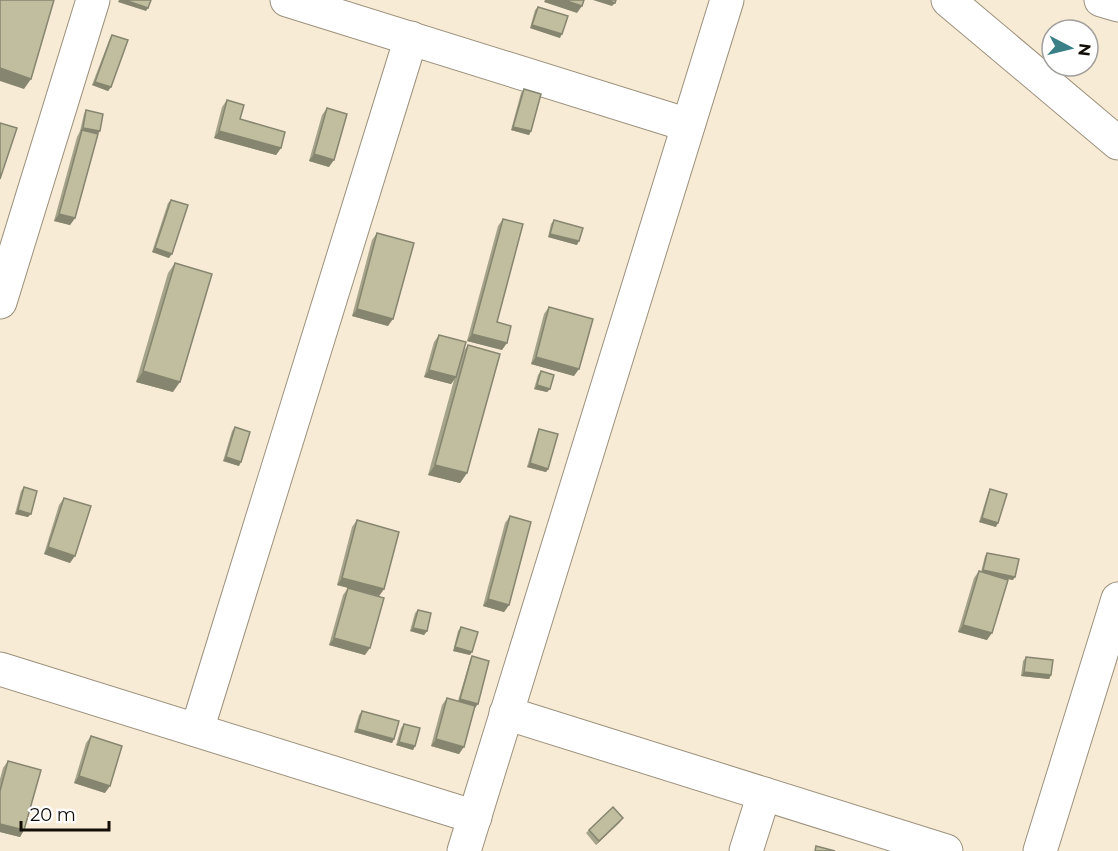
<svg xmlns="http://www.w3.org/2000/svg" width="1118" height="851" font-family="Montserrat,sans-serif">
<rect width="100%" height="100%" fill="#f8ebd6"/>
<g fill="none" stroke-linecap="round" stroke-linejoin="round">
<g stroke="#9c917d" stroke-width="35">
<g id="minor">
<path d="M287,0L688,125"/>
<path d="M948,0L1118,143"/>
<path d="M1101,0L1118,5"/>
<path d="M0,302L93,0"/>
<path d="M0,669L475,817"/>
<path d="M506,713L946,851"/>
<path d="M197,730L411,38"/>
<path d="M464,851L727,0"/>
<path d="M746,851L764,794"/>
<path d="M1040,851L1118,599"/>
</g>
</g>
<use href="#minor" stroke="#fff" stroke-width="33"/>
</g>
<g fill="#a5a389">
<path d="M538,7L560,38L530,28L535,10Z"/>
<path d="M112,35L111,87L108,91L92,85L110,38Z"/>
<path d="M524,89L531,131L529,135L511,130L521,93Z"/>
<path d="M227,100L240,119L281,148L276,155L214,138L222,107Z"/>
<path d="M327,108L329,167L309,161L322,115Z"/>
<path d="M86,110L100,131L98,134L75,218L70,225L54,221L77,137L80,131L84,114Z"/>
<path d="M171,200L169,258L152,252L168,203Z"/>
<path d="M503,219L497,322L502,350L467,341L498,226Z"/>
<path d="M554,220L577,245L548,237L551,224Z"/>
<path d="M377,233L388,326L352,316L372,240Z"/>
<path d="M175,263L173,392L136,382L168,273Z"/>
<path d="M549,307L574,376L531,364L544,314Z"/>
<path d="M439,335L463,352L468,345L467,473L460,483L428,475L454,380L451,384L424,377L434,342Z"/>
<path d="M541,371L550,389L547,392L534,389L538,375Z"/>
<path d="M235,427L239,466L223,461L232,431Z"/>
<path d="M539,429L548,469L546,472L527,467L537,433Z"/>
<path d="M24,487L28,517L15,514L21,491Z"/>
<path d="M990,489L996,527L979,522L988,493Z"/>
<path d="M64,498L70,563L44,554L59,505Z"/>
<path d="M510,516L509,605L504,612L483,606L505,523Z"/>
<path d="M357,520L384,589L379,596L337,585L352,527Z"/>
<path d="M987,553L1013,580L1001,578L987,640L958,632L974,578L979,571L981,572L985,556Z"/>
<path d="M348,588L365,655L329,645L343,595Z"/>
<path d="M418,610L427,631L424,635L410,631L415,613Z"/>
<path d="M461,627L470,655L453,651L458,631Z"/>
<path d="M472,656L475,708L459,754L431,746L442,705L447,698L458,701L470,660Z"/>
<path d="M1026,657L1051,675L1049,679L1021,676L1023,661Z"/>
<path d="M362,711L394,739L392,743L354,732L359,715Z"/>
<path d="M404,724L415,746L413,750L396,745L401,728Z"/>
<path d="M91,736L105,793L74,783L86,743Z"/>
<path d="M8,761L24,830L20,837L0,832V779L3,768Z"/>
<path d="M620,822L596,845L586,833L589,830Z"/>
</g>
<g fill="#86856f">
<path d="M119,0H125L148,8L146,11L118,2Z"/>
<path d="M545,0H564L582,6L577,13L544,2Z"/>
<path d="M593,0H606L615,3L612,6Z"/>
<path d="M532,25L562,34L560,38L530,28Z"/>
<path d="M0,68L31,79L24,89L0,81Z"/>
<path d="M95,82L111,87L108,91L92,85Z"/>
<path d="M513,127L531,131L529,135L511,130Z"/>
<path d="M83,128L100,131L97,135L80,131Z"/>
<path d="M219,131L281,148L276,155L214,138Z"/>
<path d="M314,154L334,160L329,167L309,161Z"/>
<path d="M59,214L75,218L70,225L54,221Z"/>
<path d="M550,234L579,241L577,245L548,237Z"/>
<path d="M155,248L172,254L169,258L152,252Z"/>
<path d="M357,309L393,319L388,326L352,316Z"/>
<path d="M472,334L507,343L502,350L467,341Z"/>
<path d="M536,357L579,369L574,376L531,364Z"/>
<path d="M429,370L456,377L451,384L424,377Z"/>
<path d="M143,371L180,382L173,392L136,382Z"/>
<path d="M537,385L550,389L547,392L534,389Z"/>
<path d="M226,457L241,462L239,466L223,461Z"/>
<path d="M530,463L548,469L546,472L527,467Z"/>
<path d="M435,465L467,473L460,483L428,475Z"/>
<path d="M18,510L31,514L28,517L15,514Z"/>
<path d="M982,518L998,523L996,527L979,522Z"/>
<path d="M48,547L75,556L70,563L44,554Z"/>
<path d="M983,570L1015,577L1013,580L981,574Z"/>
<path d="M342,578L384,589L379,596L337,585Z"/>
<path d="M488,599L509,605L504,612L483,606Z"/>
<path d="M963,625L992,633L987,640L958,632Z"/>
<path d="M413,628L427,631L424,635L410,631Z"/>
<path d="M334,638L370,648L365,655L329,645Z"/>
<path d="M455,647L472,652L470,655L453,651Z"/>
<path d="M1024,672L1051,675L1049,679L1021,676Z"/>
<path d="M460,699L478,704L475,708L458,702Z"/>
<path d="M357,729L394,739L392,743L354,732Z"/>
<path d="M436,739L464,747L459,754L431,746Z"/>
<path d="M399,742L415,746L413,750L396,745Z"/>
<path d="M79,776L110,786L105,793L74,783Z"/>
<path d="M623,818L620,822L596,845L599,841Z"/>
<path d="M0,824L24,830L20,837L0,832Z"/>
</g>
<g fill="#c0be9f" stroke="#86856f" stroke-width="1.5">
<path d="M0,0H54L31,79L0,68Z"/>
<path d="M125,0H151L148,8Z"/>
<path d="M564,0H584L582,6Z"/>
<path d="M606,0H616L615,3Z"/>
<path d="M538,7L568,16L562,34L532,25Z"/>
<path d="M112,35L128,40L111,87L95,82Z"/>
<path d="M524,89L541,94L531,131L513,127Z"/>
<path d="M227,100L244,105L240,119L285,132L281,148L219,131Z"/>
<path d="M327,108L347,114L334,160L314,154Z"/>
<path d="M86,110L103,114L100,131L83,128Z"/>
<path d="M0,123L17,128L0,179Z"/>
<path d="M82,130L98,134L75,218L59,214Z"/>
<path d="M171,200L188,205L172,254L155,248Z"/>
<path d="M503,219L523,224L497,322L511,326L507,343L472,334Z"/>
<path d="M554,220L583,228L579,241L550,234Z"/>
<path d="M377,233L414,243L393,319L357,309Z"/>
<path d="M175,263L212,274L180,382L143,371Z"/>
<path d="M549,307L593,319L579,369L536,357Z"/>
<path d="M439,335L466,342L456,377L429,370Z"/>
<path d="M468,345L500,354L467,473L435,465Z"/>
<path d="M541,371L554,375L550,389L537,385Z"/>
<path d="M235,427L250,432L241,462L226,457Z"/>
<path d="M539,429L558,434L548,469L530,463Z"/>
<path d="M24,487L37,491L31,514L18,510Z"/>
<path d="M990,489L1007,494L998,523L982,518Z"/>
<path d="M64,498L91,506L75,556L48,547Z"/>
<path d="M510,516L531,522L509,605L488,599Z"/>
<path d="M357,520L399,532L384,589L342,578Z"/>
<path d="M987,553L1019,559L1015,577L983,570Z"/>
<path d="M979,571L1008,580L992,633L963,625Z"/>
<path d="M348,588L384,598L370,648L334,638Z"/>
<path d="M418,610L431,613L427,631L413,628Z"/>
<path d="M461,627L478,632L472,652L455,647Z"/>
<path d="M472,656L489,661L478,704L460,699Z"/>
<path d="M1026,657L1053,660L1051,675L1024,672Z"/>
<path d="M447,698L475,706L464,747L436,739Z"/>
<path d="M362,711L399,721L394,739L357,729Z"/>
<path d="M404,724L420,728L415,746L399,742Z"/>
<path d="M91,736L122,746L110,786L79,776Z"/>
<path d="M8,761L41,770L24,830L0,824V791Z"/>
<path d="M613,807L623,818L599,841L589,830Z"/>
<path d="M816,846L835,851H815Z"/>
</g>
<g transform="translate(1070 48) rotate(97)"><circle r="28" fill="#ffffff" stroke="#a09f9c" stroke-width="1.5"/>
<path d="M0-4.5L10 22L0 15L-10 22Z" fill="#398187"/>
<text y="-9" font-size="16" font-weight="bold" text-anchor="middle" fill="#120e07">N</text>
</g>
<path d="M21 821v9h88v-9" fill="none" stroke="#120e07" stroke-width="3"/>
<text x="30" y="821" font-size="18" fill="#120e07" stroke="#ffffff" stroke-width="4.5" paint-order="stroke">20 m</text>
</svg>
